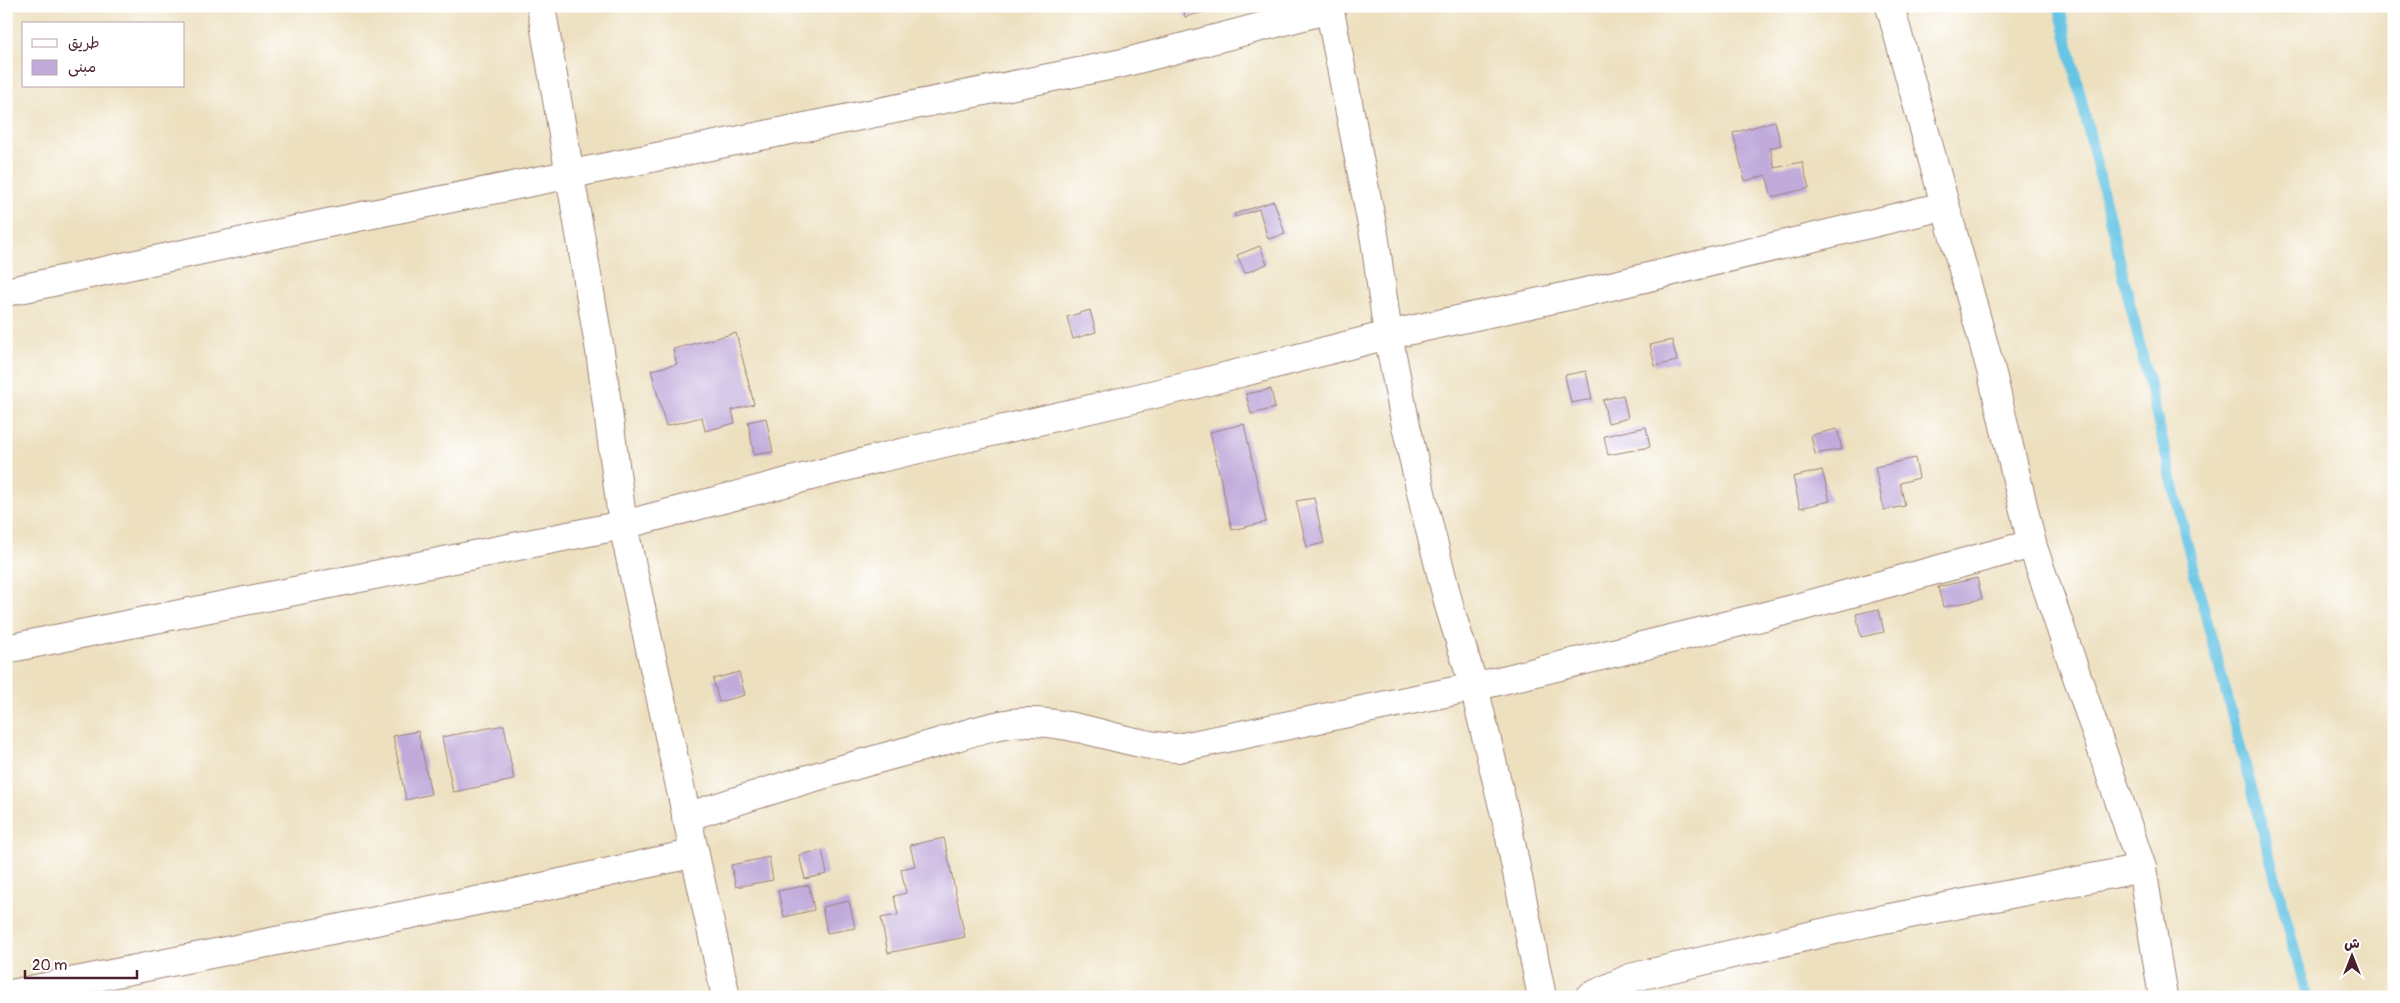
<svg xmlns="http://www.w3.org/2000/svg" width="2400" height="1003" font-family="Pangolin,'Playpen Sans Arabic',sans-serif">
<rect width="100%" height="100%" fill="#fff"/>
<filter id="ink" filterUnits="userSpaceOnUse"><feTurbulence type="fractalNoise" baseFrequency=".02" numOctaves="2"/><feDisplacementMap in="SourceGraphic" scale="10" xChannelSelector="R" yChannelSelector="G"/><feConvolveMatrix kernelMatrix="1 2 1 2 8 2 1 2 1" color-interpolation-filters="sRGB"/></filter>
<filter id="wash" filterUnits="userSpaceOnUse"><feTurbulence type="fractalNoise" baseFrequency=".0096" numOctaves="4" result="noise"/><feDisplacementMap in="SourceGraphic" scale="20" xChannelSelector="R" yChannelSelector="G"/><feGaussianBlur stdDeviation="1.12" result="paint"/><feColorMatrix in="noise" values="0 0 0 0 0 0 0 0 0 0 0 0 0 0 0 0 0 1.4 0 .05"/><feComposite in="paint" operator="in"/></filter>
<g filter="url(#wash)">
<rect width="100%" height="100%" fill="#ede0bf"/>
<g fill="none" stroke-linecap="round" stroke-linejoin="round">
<path stroke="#66c4e4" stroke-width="11" d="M2059,6L2193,568L2307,997"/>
</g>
<g id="blocks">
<g fill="#c1abdb">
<path d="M1183,6H1211L1212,10L1185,17Z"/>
<path d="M1775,121L1781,145L1770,148L1775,168L1802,162L1809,188L1772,197L1766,175L1745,181L1733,133Z"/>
<path d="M1274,201L1285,234L1268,239L1259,209L1235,217L1234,214Z"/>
<path d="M1260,246L1267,264L1245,273L1237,255Z"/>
<path d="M1090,310L1096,332L1073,339L1067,317Z"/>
<path d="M736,333L754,404L732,410L735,423L705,431L702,417L666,426L651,370L677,364L673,349Z"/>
<path d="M1672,340L1677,361L1655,366L1650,345Z"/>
<path d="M1586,371L1592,399L1571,403L1565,375Z"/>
<path d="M1271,389L1275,408L1251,414L1246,394Z"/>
<path d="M1623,395L1628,418L1608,423L1603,400Z"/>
<path d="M766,418L773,452L754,455L748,422Z"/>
<path d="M1244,424L1266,522L1232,530L1210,432Z"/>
<path d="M1646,427L1650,447L1608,455L1604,436Z"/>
<path d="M1837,429L1842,449L1815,454L1811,435Z"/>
<path d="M1915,458L1919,478L1900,483L1905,506L1884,510L1875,467Z"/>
<path d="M1822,470L1830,501L1800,508L1793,477Z"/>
<path d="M1314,498L1324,543L1307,547L1296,501Z"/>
<path d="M1977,578L1982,599L1943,607L1938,587Z"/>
<path d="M1879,609L1884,632L1861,637L1856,614Z"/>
<path d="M739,672L745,695L719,702L713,679Z"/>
<path d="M504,725L514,780L453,792L442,737Z"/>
<path d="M418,731L431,794L406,800L393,736Z"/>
<path d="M944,838L965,937L888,953L881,918L898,915L894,896L906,893L901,869L915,866L910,845Z"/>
<path d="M822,850L827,874L805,879L799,855Z"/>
<path d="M769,857L773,880L736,887L731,865Z"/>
<path d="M809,885L814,910L784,917L778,891Z"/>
<path d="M849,901L855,928L827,933L822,907Z"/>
</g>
</g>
</g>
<g filter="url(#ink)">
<use href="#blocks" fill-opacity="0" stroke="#9c8075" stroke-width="1"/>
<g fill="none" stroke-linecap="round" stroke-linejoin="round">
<g stroke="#9c8075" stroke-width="30">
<g id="minor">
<path d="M541,6L600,351L623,525L726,997"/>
<path d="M1329,6L1375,240L1388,335L1405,421L1425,510L1450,609L1474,687L1507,823L1542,997"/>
<path d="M1890,6L1992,374L2032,544L2142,868L2163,997"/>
<path d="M6,292L323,224L1123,63L1330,9"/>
<path d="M6,649L623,525L880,458L1189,386L1388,335L1586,292L1944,206"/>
<path d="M686,817C767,791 848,766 930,745C961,736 996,722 1029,722C1080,722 1127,746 1178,748L1474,687L1789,610L2032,544"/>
<path d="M6,995L511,894L695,853"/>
<path d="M1589,997L1630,978L1869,922L2142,868"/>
</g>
</g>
<use href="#minor" stroke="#fff" stroke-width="28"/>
</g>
</g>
<rect width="2400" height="1003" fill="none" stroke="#fff" stroke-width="25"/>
<rect x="22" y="22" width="162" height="65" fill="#ffffff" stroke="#b7a5aa"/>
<rect x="32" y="39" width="25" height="8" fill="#ffffff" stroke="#b7a5aa"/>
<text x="68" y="48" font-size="15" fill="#4a1f2b">طريق</text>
<rect x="32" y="60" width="25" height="15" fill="#c1abdb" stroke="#b7a5aa"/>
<text x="68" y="72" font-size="15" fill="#4a1f2b">مبنى</text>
<g transform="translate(2352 956)" stroke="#ffffff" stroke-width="4" paint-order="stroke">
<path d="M0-4L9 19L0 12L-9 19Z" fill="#4a1f2b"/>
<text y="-8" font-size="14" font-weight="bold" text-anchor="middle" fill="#4a1f2b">ش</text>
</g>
<path d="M25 970v8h112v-8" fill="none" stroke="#4a1f2b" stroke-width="2.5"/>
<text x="32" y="970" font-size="15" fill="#4a1f2b" stroke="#ffffff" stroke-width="4" paint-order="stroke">20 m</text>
</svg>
